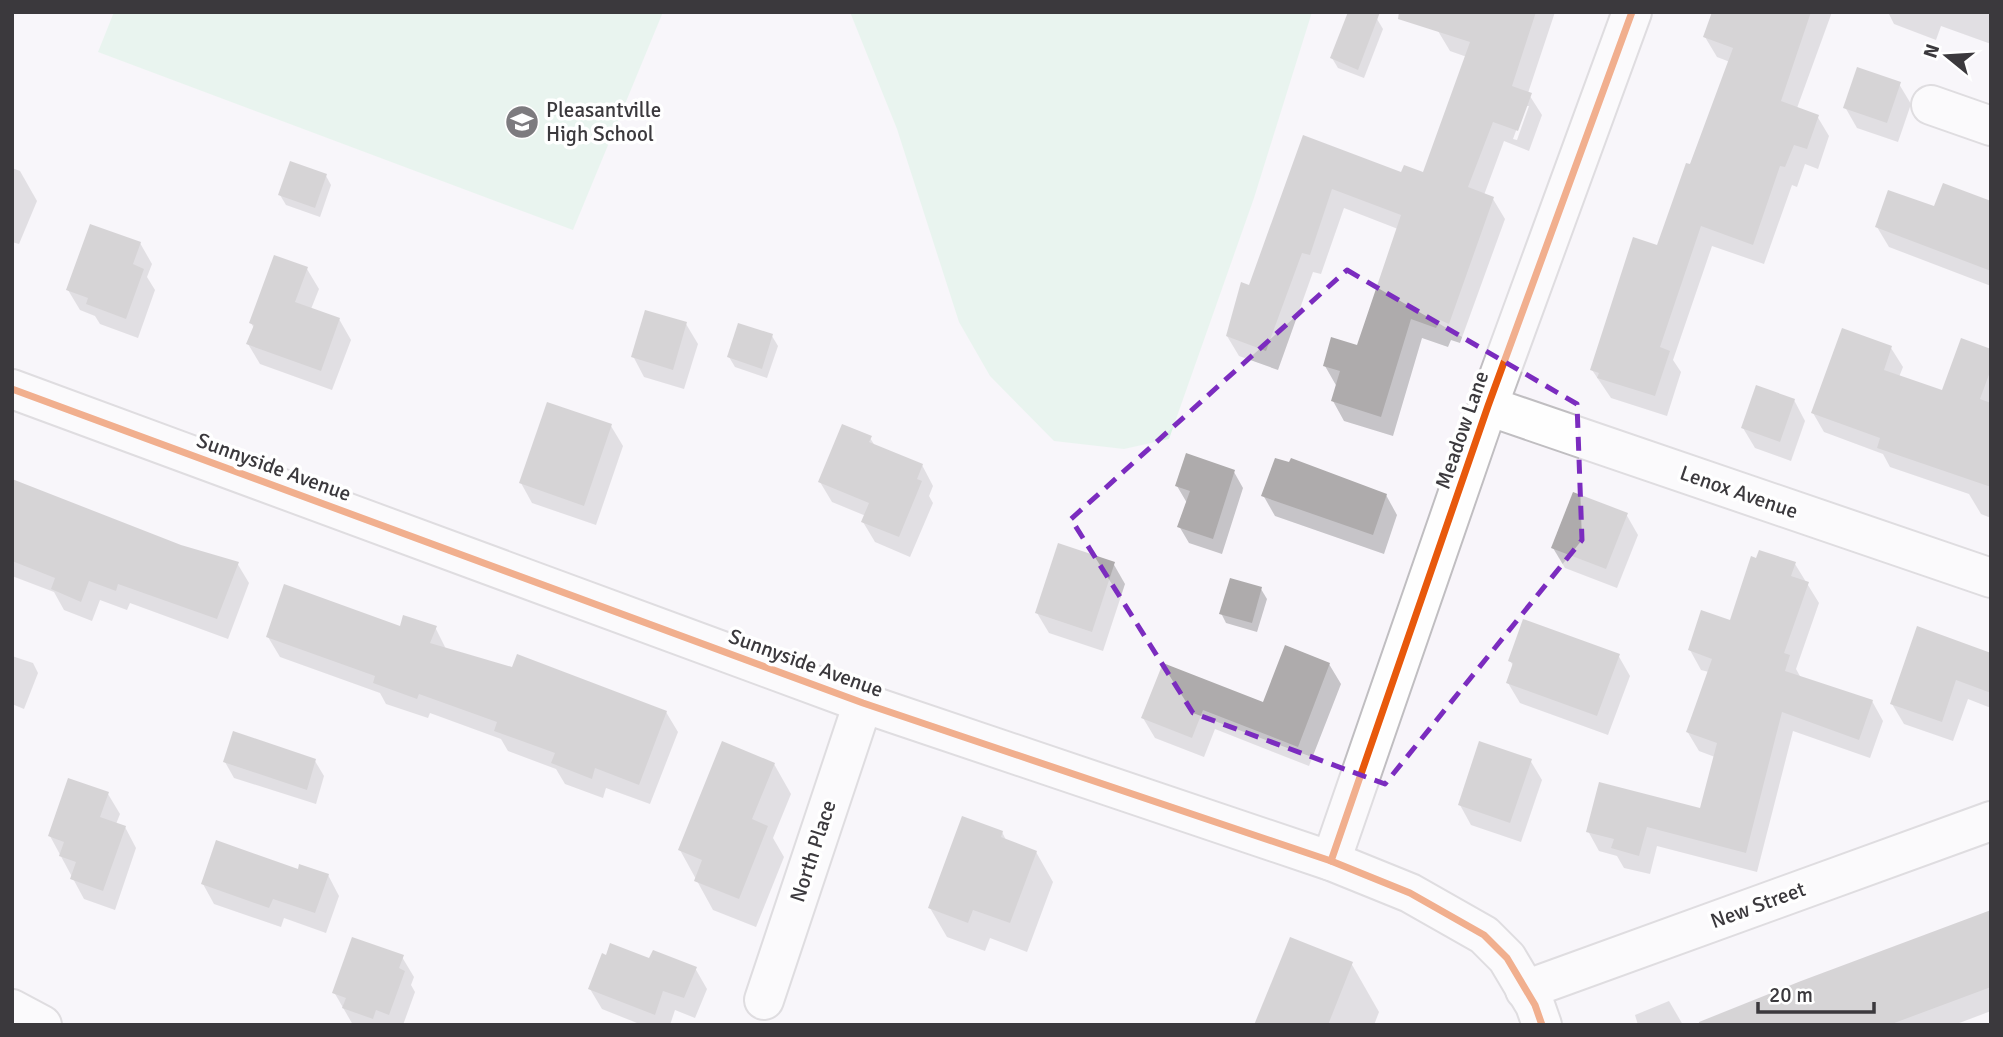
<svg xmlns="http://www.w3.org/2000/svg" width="2003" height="1037" font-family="Signika,sans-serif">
<rect width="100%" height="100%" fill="#f8f5fa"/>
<g fill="#d8f2e3">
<path d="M114,12H663L573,230L98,52Z"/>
<path d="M850,12H1312L1254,198L1169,439L1124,449L1054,441L990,376L959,322L897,129Z"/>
</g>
<g fill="#0003" fill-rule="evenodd">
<path d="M1445,12H1555L1528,93L1542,115L1529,151L1504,141L1484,195L1493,199L1505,219L1460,343L1451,340L1448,347L1422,338L1393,436L1344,421L1333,401L1337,387L1325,366L1358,347L1398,229L1344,208L1321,274L1313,272L1278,370L1239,356L1227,336L1250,287L1304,137L1403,174H1424L1467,57L1450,51L1438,31ZM1525,106H1529L1517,140L1513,139Z"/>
<path d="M1714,12H1832L1797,108L1817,116L1829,136L1818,169L1805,164L1797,187L1792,185L1764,264L1712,246L1673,360L1681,372L1667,416L1611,398L1592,370L1658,247L1730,62L1717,57L1705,37Z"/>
<path d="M1888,12H1991V44L1941,26L1936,40L1894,24Z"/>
<path d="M1377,19L1383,29L1364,78L1338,68L1332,58Z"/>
<path d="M1899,84L1911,104L1898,142L1857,128L1845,107Z"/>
<path d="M12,168L20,171L37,201L19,244L12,242Z"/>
<path d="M326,176L331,185L320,217L286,205L280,195Z"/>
<path d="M1991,203V286L1889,247L1877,227L1935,209Z"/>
<path d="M140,243L152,264L147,277L155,290L138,338L100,324L95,316L80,310L68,290Z"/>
<path d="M307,269L319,289L311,309L339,319L351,340L332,390L260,364L248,344L254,328L251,323Z"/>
<path d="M686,324L698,344L684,389L644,377L633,356Z"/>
<path d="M772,336L778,346L767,378L735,367L729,357Z"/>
<path d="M1891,348L1903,367L1899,377L1943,393L1991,350V518L1981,514L1969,494L1890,467L1883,454L1824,432L1813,413Z"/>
<path d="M1794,400L1805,421L1791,461L1755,448L1743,428Z"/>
<path d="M611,426L623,446L596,525L532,503L521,483Z"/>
<path d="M870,438L875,446L922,465L933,486L929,496L933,503L910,557L875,542L863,522L866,516L832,502L820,482Z"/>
<path d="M1234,472L1243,488L1222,554L1189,543L1179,526L1187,503L1177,486Z"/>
<path d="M12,483L181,546L237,563L249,583L228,639L130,603L127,610L100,600L92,621L64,610L54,592L12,576Z"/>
<path d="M1263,495H1386L1397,515L1384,554L1275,516Z"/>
<path d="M1626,514L1638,535L1617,588L1565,568L1553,548Z"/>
<path d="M1113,563L1125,584L1103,651L1049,633L1037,613Z"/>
<path d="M1795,564L1819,603L1796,669L1801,678L1872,701L1883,721L1870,758L1793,731L1757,872L1657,846L1650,874L1624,868L1617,856L1599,851L1588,831L1701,810L1715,757L1699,751L1687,731L1709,672L1701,670L1690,650L1731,622Z"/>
<path d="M1261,589L1267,599L1257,632L1226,623L1221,613Z"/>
<path d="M435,627L446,649L666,712L678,732L650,804L606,788L603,798L565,784L556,769L508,751L501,739L430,713L428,718L386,704L380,693L280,657L268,637Z"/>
<path d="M1991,654V708L1968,699L1953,741L1904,724L1892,704Z"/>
<path d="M1618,655L1630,676L1608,735L1520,703L1508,683L1513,666L1510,660Z"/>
<path d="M12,656L33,663L38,673L24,709L12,704Z"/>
<path d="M1329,664L1341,684L1309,766L1215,729L1204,757L1155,738L1143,718L1164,665L1264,704Z"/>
<path d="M1530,760L1542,780L1521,842L1471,825L1460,805Z"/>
<path d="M315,761L324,776L316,804L234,778L225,762Z"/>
<path d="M774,764L791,794L773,838L784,857L756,927L713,910L680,850Z"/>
<path d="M108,794L120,814L116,824L125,827L136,848L115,910L84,899L50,836Z"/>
<path d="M1002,832L1007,842L1036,852L1053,882L1027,952L990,938L985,951L947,937L930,908Z"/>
<path d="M299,871L328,875L339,896L326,933L284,918L281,927L214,904L203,884Z"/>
<path d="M1991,913V1011L1954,1025H1693Z"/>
<path d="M402,957L414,977L411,985L415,992L403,1025H353L334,992Z"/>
<path d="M650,960L695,968L707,989L695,1018L675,1010L670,1025H642L602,1009L590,989Z"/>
<path d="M1351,963L1379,1012L1374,1025H1256Z"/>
<path d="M1669,1001L1683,1025H1638L1635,1015Z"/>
</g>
<g fill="#aeabac">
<path d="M1348,12H1380L1358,70L1330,58Z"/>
<path d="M1399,12H1536L1512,86L1532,93L1518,131L1493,122L1468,187L1494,197L1449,324L1440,320L1436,328L1411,319L1381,417L1331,401L1340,371L1323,366L1331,337L1357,345L1401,215L1332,189L1310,255L1302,253L1266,351L1226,336L1241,282L1249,285L1303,135L1401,172L1404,165L1423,172L1470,42L1398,19Z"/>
<path d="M1712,12H1811L1781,101L1819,115L1807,149L1794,145L1785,167L1780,166L1753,245L1701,226L1660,347L1670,351L1655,396L1597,378L1599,373L1590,370L1633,237L1657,245L1686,163L1690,164L1733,48L1703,37Z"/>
<path d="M1857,67L1901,82L1887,123L1843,108Z"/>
<path d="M290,161L327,174L315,208L278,195Z"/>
<path d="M1943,183L1991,201V271L1875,227L1888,190L1934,206Z"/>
<path d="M90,224L141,242L133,264L144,269L126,319L86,304L88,298L66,290Z"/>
<path d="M274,255L308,267L295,302L340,318L321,371L246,344L254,325L249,323Z"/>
<path d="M645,310L687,322L673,370L631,357Z"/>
<path d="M738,323L773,334L762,369L727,357Z"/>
<path d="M1842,328L1892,346L1884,370L1942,390L1961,338L1991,349V369L1980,399L1991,403V487L1877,448L1880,438L1811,413Z"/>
<path d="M1756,385L1795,399L1780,442L1741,428Z"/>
<path d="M547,402L612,424L584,506L519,483Z"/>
<path d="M842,424L872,436L869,442L923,464L917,479L922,481L899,537L861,522L869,503L818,482Z"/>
<path d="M1186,453L1235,470L1213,539L1177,527L1190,491L1175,486Z"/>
<path d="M1275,458L1289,462L1291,458L1387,494L1373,535L1261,496Z"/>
<path d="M12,479L181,545L239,562L217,619L118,584L116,591L89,581L81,602L51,589L55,578L12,561Z"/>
<path d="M1573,492L1628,513L1606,569L1551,548Z"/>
<path d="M1058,543L1115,562L1092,632L1035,613Z"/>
<path d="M1759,550L1796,562L1791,576L1809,582L1784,653L1790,655L1785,671L1873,700L1859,740L1782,712L1746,853L1647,827L1639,856L1611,848L1614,839L1586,832L1599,782L1700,808L1717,743L1686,732L1712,659L1688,650L1701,610L1730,620L1751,556L1756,558Z"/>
<path d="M1230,578L1262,587L1252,623L1219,614Z"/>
<path d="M284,584L400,626L403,615L437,626L430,643L512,667L517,654L667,711L639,785L595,768L592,779L551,763L555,753L494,731L497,722L419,694L417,699L373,683L375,676L266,637Z"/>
<path d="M1523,619L1620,654L1597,716L1506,683L1513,663L1508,661Z"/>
<path d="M1917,626L1991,653V693L1956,680L1942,722L1890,704Z"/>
<path d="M1285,645L1330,663L1298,747L1203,710L1192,738L1141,718L1163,663L1263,702Z"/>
<path d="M233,731L316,759L307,790L223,762Z"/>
<path d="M722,741L775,763L752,819L768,826L739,899L694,881L702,860L678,850Z"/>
<path d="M1479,741L1532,759L1510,823L1458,805Z"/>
<path d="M68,778L109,792L100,817L126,826L103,891L70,879L76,862L59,856L64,842L48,836Z"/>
<path d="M962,816L1003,831L1001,837L1037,851L1010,923L973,910L968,923L928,908Z"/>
<path d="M216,840L298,869L299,864L329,874L315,913L273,899L269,908L201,884Z"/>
<path d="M1991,910V987L1889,1025H1699V1022L1801,981Z"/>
<path d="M352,937L404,955L399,968L405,971L389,1015L376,1010L373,1019L342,1008L346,998L332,993Z"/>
<path d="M1290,937L1353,962L1328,1025H1254Z"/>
<path d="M610,943L649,958L653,950L697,967L684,998L663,991L655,1015L588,989L602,953L606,955Z"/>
</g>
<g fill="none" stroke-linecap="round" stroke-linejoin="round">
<g stroke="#c0bec1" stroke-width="42">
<g id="minor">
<path d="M1931,105L1991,126"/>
<path d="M12,389L863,703L1331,861L1410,893L1484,935L1507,958L1535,1005L1542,1025"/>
<path d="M1488,406L1991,578"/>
<path d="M1331,861L1488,406L1632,12"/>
<path d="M1525,990L1991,821"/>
<path d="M764,1000L863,703"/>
<path d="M12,1009L42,1025"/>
</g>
</g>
<use href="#minor" stroke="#fefefe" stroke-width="38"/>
<g stroke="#fff" stroke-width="11">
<g id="cycleway">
<path d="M12,389L863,703L1331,861L1410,893L1484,935L1507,958L1535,1005L1542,1025"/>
<path d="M1331,861L1488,406L1632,12"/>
</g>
</g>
<use href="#cycleway" stroke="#e8590c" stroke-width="7"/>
</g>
<path d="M0 0H2003V1037H0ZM1347,270L1577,404L1582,540L1385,784L1193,713L1071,519Z" fill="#f8f5fa" fill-opacity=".55" fill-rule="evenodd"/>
<path fill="none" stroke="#7b2cbf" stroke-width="5" stroke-dasharray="14 9" stroke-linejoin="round" d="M1347,270L1577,404L1582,540L1385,784L1193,713L1071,519Z"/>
<defs>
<g id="school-disc" transform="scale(1.75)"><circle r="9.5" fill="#7d7b7f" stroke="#fff"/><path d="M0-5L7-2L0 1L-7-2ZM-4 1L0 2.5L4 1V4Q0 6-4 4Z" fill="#fff"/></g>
</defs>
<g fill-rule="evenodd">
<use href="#school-disc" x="522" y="122"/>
</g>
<g text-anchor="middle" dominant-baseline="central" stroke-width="7" stroke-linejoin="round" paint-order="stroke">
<g font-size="21" fill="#3b393d" stroke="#fff" text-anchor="start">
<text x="546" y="110">Pleasantville<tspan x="546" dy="24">High School</tspan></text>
</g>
<g font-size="21" fill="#3b393d" stroke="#fff">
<text transform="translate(1462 430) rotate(-71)">Meadow Lane</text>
<text transform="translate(274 467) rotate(20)">Sunnyside Avenue</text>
<text transform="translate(1739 492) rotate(19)">Lenox Avenue</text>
<text transform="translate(806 663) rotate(20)">Sunnyside Avenue</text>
<text transform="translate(813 851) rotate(-72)">North Place</text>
<text transform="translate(1758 905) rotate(-20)">New Street</text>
</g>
</g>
<rect width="2003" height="1037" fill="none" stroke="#3b393d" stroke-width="28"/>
<g transform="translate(1947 56) rotate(288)" stroke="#ffffff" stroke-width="5" paint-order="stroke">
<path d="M0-5L12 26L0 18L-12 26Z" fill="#3b393d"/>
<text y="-10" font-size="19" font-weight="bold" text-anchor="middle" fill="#3b393d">N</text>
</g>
<path d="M1758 1002v10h116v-10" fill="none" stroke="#3b393d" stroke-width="3.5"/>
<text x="1769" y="1002" font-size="21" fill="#3b393d" stroke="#ffffff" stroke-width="5" paint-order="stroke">20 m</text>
</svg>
